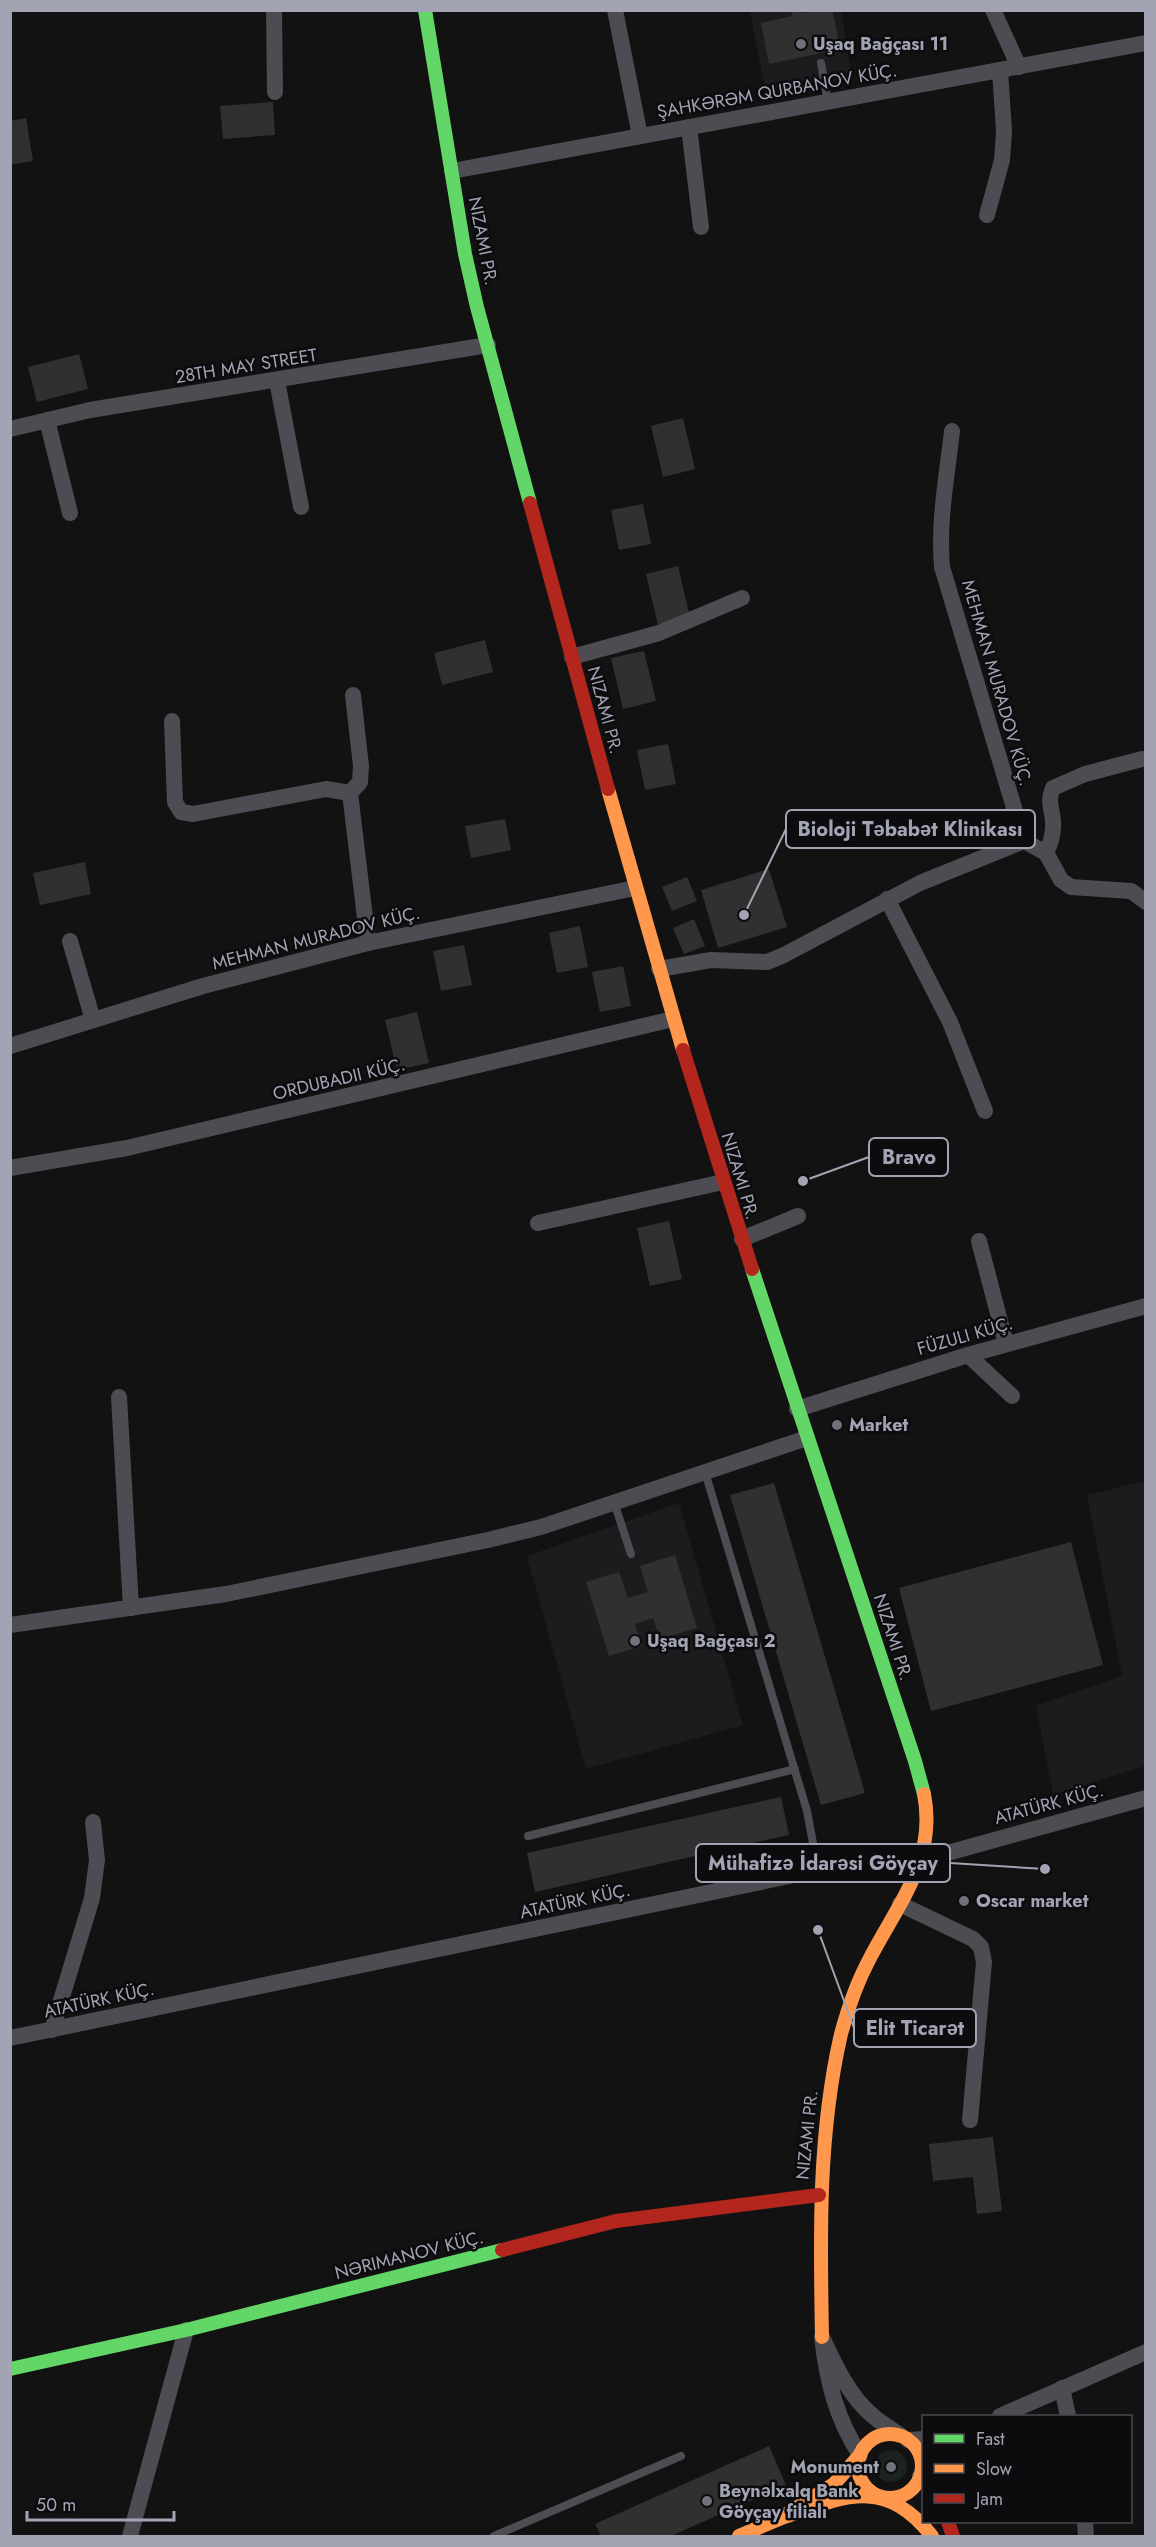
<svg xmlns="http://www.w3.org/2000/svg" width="1156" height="2547" font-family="Jost,sans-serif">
<rect width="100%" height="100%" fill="#121212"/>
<g fill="#1c1c1e">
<path d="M750,11H841L852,77L766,95Z"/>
<path d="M1145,1481V1766L1053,1795L1036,1706L1122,1676L1087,1495Z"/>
<path d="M679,1503L743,1725L586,1769L527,1556Z"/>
</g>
<circle fill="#1c221e" cx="891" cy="2466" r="16"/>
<g fill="#303031">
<path d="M791,10H802L803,13L832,10L841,49L769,64L761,23L792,16Z"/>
<path d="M273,102L275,135L223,139L220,106Z"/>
<path d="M26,118L33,161L10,165V121Z"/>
<path d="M79,354L88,389L37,402L28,367Z"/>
<path d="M683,418L695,469L663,477L651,426Z"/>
<path d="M643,504L651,544L619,550L611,510Z"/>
<path d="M678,566L690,617L658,625L646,574Z"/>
<path d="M485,640L493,672L442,685L434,653Z"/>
<path d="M644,651L656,701L623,709L611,658Z"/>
<path d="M668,744L676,784L645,790L637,750Z"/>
<path d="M505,819L511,850L471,858L465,826Z"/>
<path d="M85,862L91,894L40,905L33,873Z"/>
<path d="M769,869L787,927L718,948L701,890Z"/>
<path d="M687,877L697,901L672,911L662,887Z"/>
<path d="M694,919L705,946L684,954L673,928Z"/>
<path d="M580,926L588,967L557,973L549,933Z"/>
<path d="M464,945L472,985L441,991L433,951Z"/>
<path d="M623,966L631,1006L600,1012L592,972Z"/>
<path d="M417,1012L429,1063L397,1070L385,1020Z"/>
<path d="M669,1221L682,1279L650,1286L637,1228Z"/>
<path d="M774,1483L865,1793L821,1805L730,1495Z"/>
<path d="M1071,1542L1103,1665L931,1711L899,1588Z"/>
<path d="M675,1555L697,1628L660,1639L653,1618L635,1624L642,1646L609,1656L586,1582L619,1572L628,1598L648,1592L640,1566Z"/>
<path d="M781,1797L789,1835L535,1892L527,1853Z"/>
<path d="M993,2137L1002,2211L977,2214L973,2177L933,2181L929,2144Z"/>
<path d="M769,2446L786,2485L671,2536H601L595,2524Z"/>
</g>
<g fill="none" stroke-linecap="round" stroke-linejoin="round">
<g stroke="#4c4c52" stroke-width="8">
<path d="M821,63L828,102"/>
<path d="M705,1472L807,1811L818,1870"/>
<path d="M614,1502L631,1554"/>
<path d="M528,1836L795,1769"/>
<path d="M494,2536L681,2456"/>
</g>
<g stroke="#4c4c52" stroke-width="16">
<path d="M274,10L275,92"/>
<path d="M615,10L640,136"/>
<path d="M993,10L1019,67"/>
<path d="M689,127L701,227"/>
<path d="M452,171L1146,43"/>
<path d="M987,215L1002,160L1004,131L1000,70"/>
<path d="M277,381L301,507"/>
<path d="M47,420L70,513"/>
<path d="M10,429L90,410L488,345"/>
<path d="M572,657L659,633L742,598"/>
<path d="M353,695L361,766L360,782L350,793L368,943"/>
<path d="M172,721L175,802L181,812L193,814L326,789L350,793"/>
<path d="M1024,841L1046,853L1061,880L1071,887L1131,891L1146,902"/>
<path d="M1046,853C1051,843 1054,833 1053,821C1052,808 1047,801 1053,788L1085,774L1142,759"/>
<path d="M887,899L950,1022L985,1111"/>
<path d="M70,941L93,1020"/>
<path d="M659,969L711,960L767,962L782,956L920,883L1024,841L942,567C938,521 947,476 952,431"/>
<path d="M10,1046L203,986L368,943L635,888"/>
<path d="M10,1168L127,1148L673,1019"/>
<path d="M538,1223L723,1182"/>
<path d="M742,1239L798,1216"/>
<path d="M979,1241L1006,1344"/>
<path d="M968,1355L1012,1396"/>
<path d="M119,1397L131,1608"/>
<path d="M797,1409L968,1355L1146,1306"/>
<path d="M10,1625L226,1594L488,1540L541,1527L807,1438"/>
<path d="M900,1904L973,1939L981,1947L984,1962L970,2120"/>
<path d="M52,2030L92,1898L97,1860L93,1822"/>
<path d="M10,2038L818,1870L870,1863L922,1860L1146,1798"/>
<path d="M1062,2388L1068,2416"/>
<path d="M1000,2416L1146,2352"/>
<path d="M908,2440L924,2439"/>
<path d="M860,2455C836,2418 827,2381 822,2337C835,2365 849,2396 873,2416C881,2423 891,2429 900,2435"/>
<path d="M920,2476L924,2471"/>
<path d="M1085,2522L1086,2536"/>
<path d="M130,2536L186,2330"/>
</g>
<g stroke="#63d668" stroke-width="14">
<path d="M425,10L465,254L477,307L530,503"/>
<path d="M752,1269L915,1761L924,1794"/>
<path d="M10,2369L186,2330L502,2250"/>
</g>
<g stroke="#ff974d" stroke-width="14">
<path d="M608,789L683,1050"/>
<path d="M822,2337C820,2235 818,2134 841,2034C848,2008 857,1982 870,1958C898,1904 937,1859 924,1794"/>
<circle cx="890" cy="2466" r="32"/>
<path d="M860,2455L834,2484L779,2519C842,2497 884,2475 932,2536"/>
<path d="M739,2536L779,2519"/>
</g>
<g stroke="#b3261e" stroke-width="14">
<path d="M530,503L608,789"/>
<path d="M683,1050L752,1269"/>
<path d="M502,2250L616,2221L819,2195"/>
<path d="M948,2522L953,2536"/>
</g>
</g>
<g fill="#70717b" stroke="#0c0c0e" stroke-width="2">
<circle cx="801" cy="44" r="6"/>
<circle cx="837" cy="1425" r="6"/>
<circle cx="635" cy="1641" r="6"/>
<circle cx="964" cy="1901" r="6"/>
<circle cx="891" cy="2467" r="6"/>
<circle cx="707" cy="2501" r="6"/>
</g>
<g text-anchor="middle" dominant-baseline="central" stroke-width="5" stroke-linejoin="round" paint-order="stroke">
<g font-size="18" font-weight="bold" fill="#a2a4b4" stroke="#0c0c0e" text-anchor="start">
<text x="813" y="44">Uşaq Bağçası 11</text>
<text x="849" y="1425">Market</text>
<text x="647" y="1641">Uşaq Bağçası 2</text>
<text x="976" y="1901">Oscar market</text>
<text x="879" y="2467" text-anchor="end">Monument</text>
<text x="719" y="2491">Beynəlxalq Bank<tspan x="719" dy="21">Göyçay filialı</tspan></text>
</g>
<g font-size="18" fill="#a2a4b4" stroke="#0c0c0e">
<text transform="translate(777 91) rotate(-10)">ŞAHKƏRƏM QURBANOV KÜÇ.</text>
<text transform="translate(483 241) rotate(79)">NIZAMI PR.</text>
<text transform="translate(246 366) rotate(-9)">28TH MAY STREET</text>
<text transform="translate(997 683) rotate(74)">MEHMAN MURADOV KÜÇ.</text>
<text transform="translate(605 710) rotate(75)">NIZAMI PR.</text>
<text transform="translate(316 938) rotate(-14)">MEHMAN MURADOV KÜÇ.</text>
<text transform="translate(339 1079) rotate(-13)">ORDUBADII KÜÇ.</text>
<text transform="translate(740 1176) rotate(73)">NIZAMI PR.</text>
<text transform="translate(965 1336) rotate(-16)">FÜZULI KÜÇ.</text>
<text transform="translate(893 1637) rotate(72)">NIZAMI PR.</text>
<text transform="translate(1049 1804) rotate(-15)">ATATÜRK KÜÇ.</text>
<text transform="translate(575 1901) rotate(-12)">ATATÜRK KÜÇ.</text>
<text transform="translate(99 2000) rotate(-12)">ATATÜRK KÜÇ.</text>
<text transform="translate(807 2135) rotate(-84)">NIZAMI PR.</text>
<text transform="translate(409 2255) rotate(-14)">NƏRIMANOV KÜÇ.</text>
</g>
</g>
<path fill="none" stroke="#a2a4b4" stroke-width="2" d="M744 915L786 829M803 1181L869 1157M1045 1869L950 1863M818 1930L854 2028"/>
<g fill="#a2a4b4" stroke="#0c0c0e" stroke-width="2">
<circle cx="744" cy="915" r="6"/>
<circle cx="803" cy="1181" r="6"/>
<circle cx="1045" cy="1869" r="6"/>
<circle cx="818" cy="1930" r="6"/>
</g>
<g fill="#0c0c0e" stroke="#a2a4b4" stroke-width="2">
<rect x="786" y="810" width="249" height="38" rx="6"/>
<rect x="869" y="1138" width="79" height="38" rx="6"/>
<rect x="696" y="1844" width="254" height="38" rx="6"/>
<rect x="854" y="2009" width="122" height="38" rx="6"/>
</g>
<g font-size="20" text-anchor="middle" font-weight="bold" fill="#a2a4b4">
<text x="910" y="836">Bioloji Təbabət Klinikası</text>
<text x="909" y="1164">Bravo</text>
<text x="823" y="1870">Mühafizə İdarəsi Göyçay</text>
<text x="915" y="2035">Elit Ticarət</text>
</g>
<rect width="1156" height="2547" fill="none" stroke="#a2a4b4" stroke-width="24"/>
<rect x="922" y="2415" width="210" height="108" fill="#0c0c0e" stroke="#484950" stroke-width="1.5"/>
<rect x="934" y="2434" width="30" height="9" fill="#63d668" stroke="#484950" stroke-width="1.5"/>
<text x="976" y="2445" font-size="18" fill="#a2a4b4">Fast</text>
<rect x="934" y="2464" width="30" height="9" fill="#ff974d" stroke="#484950" stroke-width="1.5"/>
<text x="976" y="2475" font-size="18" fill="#a2a4b4">Slow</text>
<rect x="934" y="2494" width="30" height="9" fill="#b3261e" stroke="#484950" stroke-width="1.5"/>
<text x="976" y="2505" font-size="18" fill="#a2a4b4">Jam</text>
<path d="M27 2511v9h147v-9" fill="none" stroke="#a2a4b4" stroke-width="3"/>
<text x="36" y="2511" font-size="18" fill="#a2a4b4" stroke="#0c0c0e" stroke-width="4.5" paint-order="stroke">50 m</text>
</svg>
